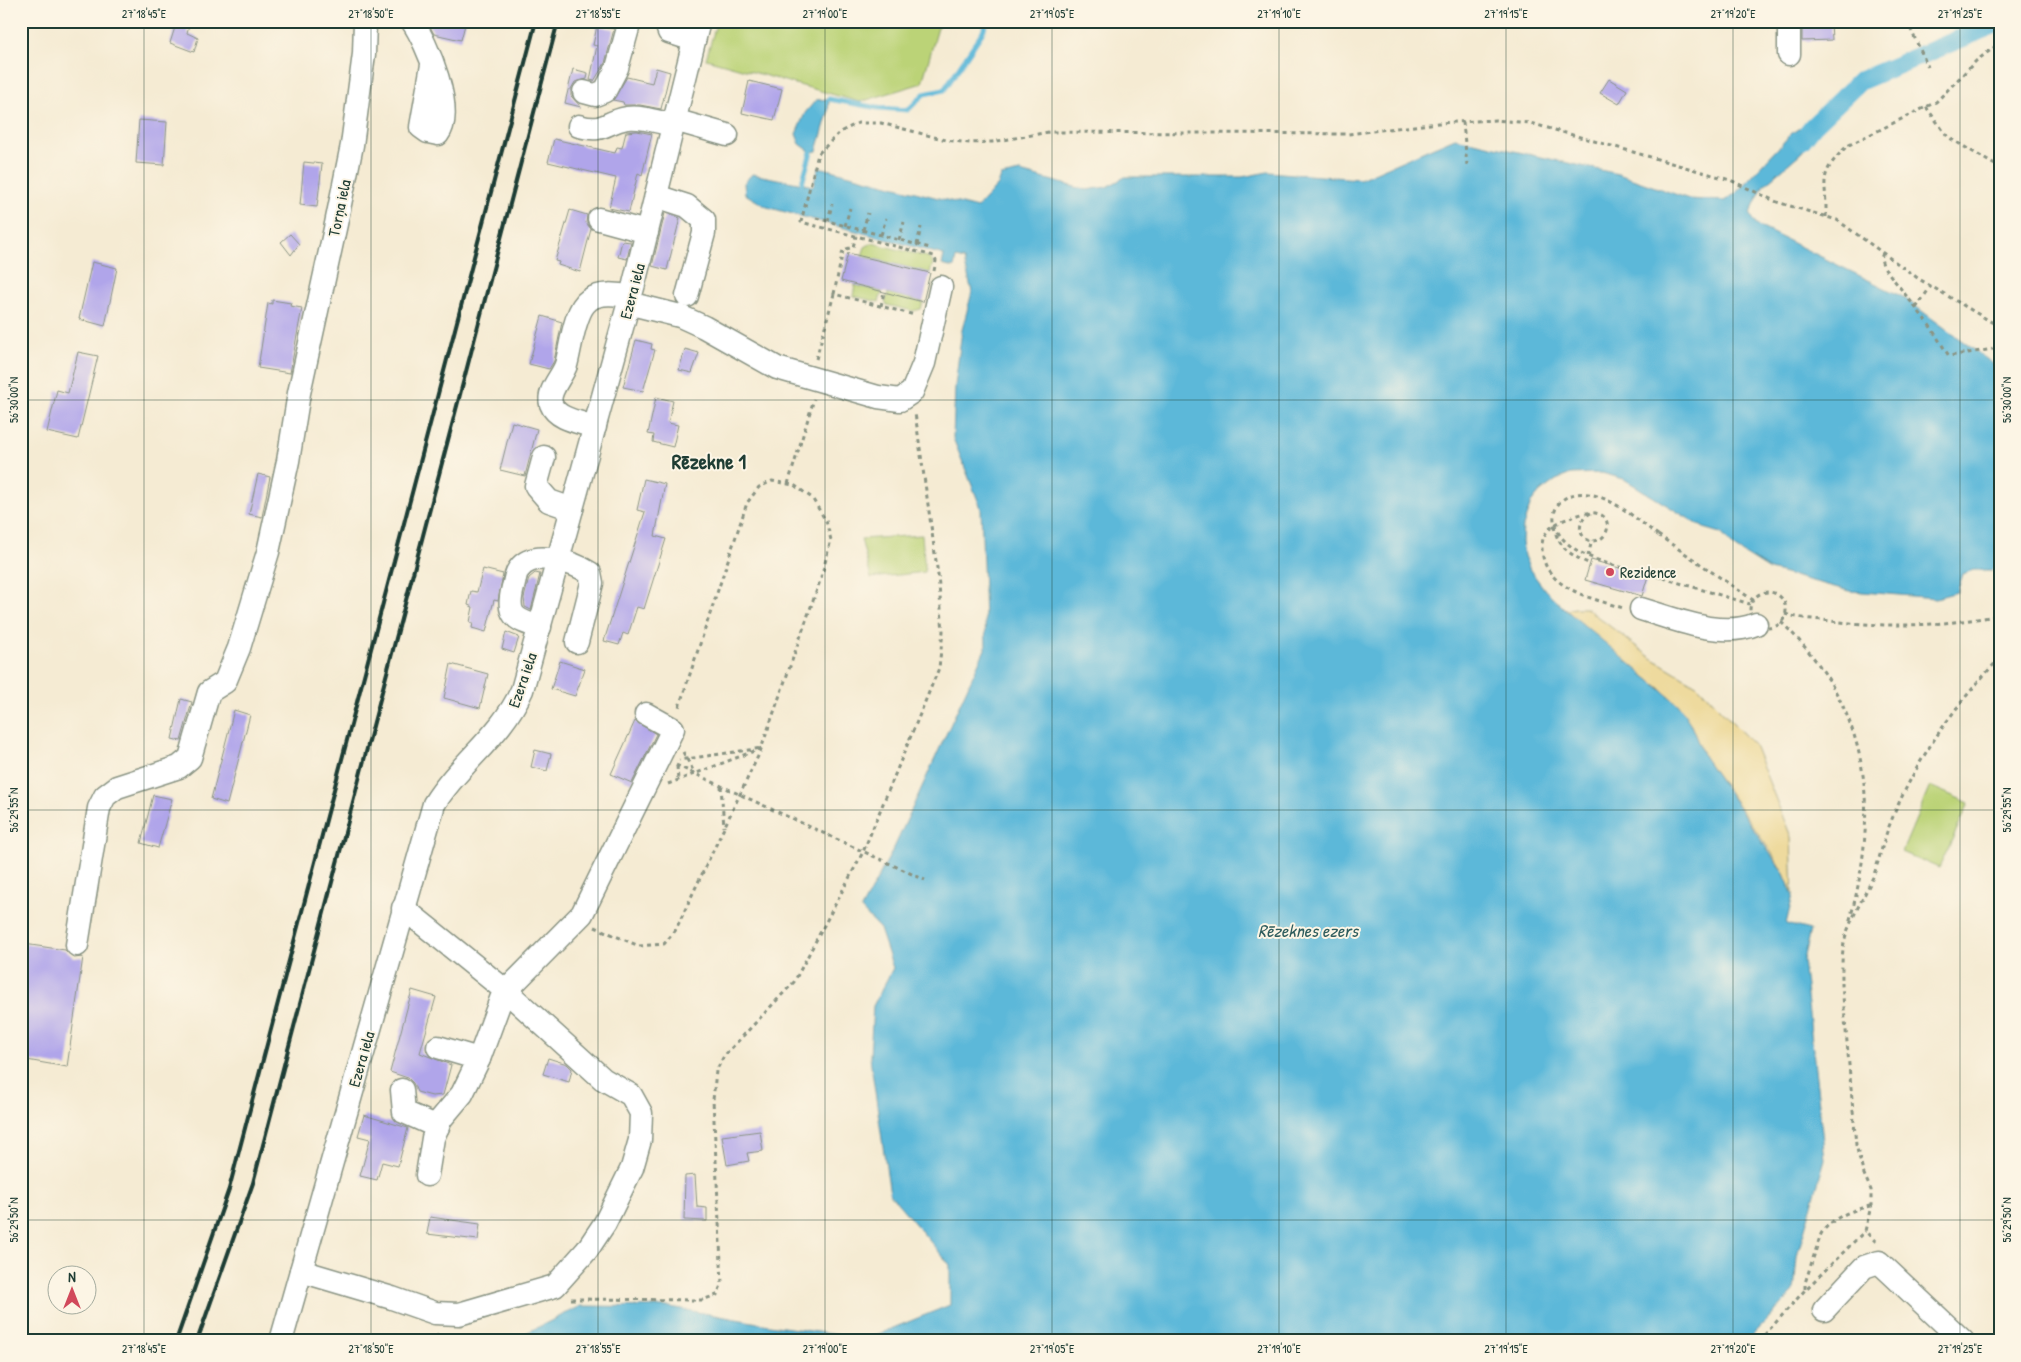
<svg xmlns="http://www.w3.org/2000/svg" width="2021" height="1362" font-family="'Patrick Hand',sans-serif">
<rect width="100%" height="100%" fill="#fcf5e5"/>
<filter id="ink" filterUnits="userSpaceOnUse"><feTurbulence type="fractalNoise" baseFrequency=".02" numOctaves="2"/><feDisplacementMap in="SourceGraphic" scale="10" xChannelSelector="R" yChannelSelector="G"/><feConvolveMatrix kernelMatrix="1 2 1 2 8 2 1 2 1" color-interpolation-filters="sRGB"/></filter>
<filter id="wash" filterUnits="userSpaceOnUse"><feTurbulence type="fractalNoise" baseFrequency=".0096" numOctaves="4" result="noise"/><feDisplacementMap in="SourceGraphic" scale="20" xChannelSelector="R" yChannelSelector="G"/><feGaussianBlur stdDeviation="1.12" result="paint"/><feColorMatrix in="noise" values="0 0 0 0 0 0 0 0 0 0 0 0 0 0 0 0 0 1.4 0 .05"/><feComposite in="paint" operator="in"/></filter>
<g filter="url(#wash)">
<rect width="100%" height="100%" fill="#f5ebd3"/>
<g fill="#bbd377" stroke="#6d8856">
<path d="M717,21H940L922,83L860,102L706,59Z"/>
<path d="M872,243L928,257L933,263L930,273L862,256L865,247Z"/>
<path d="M855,285L882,292L879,302L853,296Z"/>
<path d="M888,293L923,302L921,309L913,311L887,305L885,303Z"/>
<path d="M922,535L925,572L871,578L861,539Z"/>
<path d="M1930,786L1969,803L1939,868L1902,852Z"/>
</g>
<path fill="#eeda9e" stroke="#868c69" d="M1575,608H1586L1650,657L1698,686L1754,745L1791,837L1793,895L1784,874L1771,852L1704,757L1690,723L1660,688L1621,658L1566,610Z"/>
<g fill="#5bb8d9" stroke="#3d7a86">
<path d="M829,99L828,113L817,151L811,152L800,144L796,134L805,113L816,100Z"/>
<path d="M1813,119L1821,124L1802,152L1763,186L1750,213L1756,225L1903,297L2000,369V563L1992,570H1973L1963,574L1957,592L1936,598L1850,591L1770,570L1735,548L1721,533L1704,528L1624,479L1602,473L1571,474L1556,480L1540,492L1531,503L1523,526L1522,542L1524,556L1530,570L1545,590L1566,610L1678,704L1690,723L1704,757L1784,874L1793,895L1786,924L1810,930L1803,960L1825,1159L1797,1256L1794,1292L1746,1341H510L581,1306L670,1307L769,1325L866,1339L950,1305V1265L890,1194L870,1057L873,1006L893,968L880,929L861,909L894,848L986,647L981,508L953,438L955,386L962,330L972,292L964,260L956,258L954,268L942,265L944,255L767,207L745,194L744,183L752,174L813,186L819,167L977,208L998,185L1001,176L1020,172L1086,190L1107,187L1125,177H1242L1268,172L1360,179L1455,138L1618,174L1689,199L1724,201L1735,194L1792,133Z"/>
</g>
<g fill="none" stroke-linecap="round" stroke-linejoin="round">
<g stroke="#5bb8d9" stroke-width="5">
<path d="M829,99L878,108L908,110L924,94L944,90L982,33L987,21"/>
<path d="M802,183L811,152"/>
</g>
<path stroke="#5bb8d9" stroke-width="19" d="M1801,141L1813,126L1860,81L2000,22"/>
</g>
<g id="blocks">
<g fill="#b0a5ea">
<path d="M177,21H190L187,33L198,38L194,52L170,43Z"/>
<path d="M427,21H466L461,40L434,34Z"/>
<path d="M1802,21H1831L1832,40L1802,41Z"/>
<path d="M597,26L614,29L605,63L594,81L590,80L597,46L593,45Z"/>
<path d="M656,68L670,72L661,109L640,105H624L623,102L613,100L627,77L652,83Z"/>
<path d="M573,69L588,73L587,79L575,82L571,89V96L581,107L565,103Z"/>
<path d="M1609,79L1627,90L1619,104L1600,93Z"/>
<path d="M749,81L782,89L774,120L742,113Z"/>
<path d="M139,120L167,122L164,165L136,163Z"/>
<path d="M637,131L652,134L642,175L638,173L629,212L609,208L616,178L548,162L554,139L615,153L617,147L622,148L626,132Z"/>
<path d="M304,162L322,164L317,207L300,205Z"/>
<path d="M570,210L587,215L586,223L591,229L580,272L558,265L559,262L555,261Z"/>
<path d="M665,213L680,218L667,270L652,266Z"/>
<path d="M290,234L299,244L291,255L281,242Z"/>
<path d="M622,241L631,242L627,259L618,257Z"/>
<path d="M848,253L930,273L923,302L841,281Z"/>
<path d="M92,262L117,268L105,326L79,319Z"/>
<path d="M272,300L291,303L290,306L302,308L290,373L258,368L268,303L272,304Z"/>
<path d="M542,316L562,322L554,361L549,369L529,364Z"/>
<path d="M636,340L652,344L651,349L655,350L643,391L623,387Z"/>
<path d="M685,349L699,353L692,373L679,370Z"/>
<path d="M78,352L98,356L78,439L47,432L57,390L68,393Z"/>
<path d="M656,397L673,401L668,423L678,425L673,447L653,442L654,435L648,434Z"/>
<path d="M512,422L537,429L525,476L500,470Z"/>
<path d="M258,474L270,477L262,517L249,514Z"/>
<path d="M644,479L665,484L655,536L666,539L644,609L637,607L628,635L623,633L619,645L604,641L645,512L637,510Z"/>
<path d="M1591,560L1648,576L1642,596L1585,580Z"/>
<path d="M483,569L503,574L498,601L494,600L486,632L472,628L473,623L470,622L473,607L468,605L471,591L477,592Z"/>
<path d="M535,573L540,574L531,610L525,607L524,598L529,578Z"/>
<path d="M506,632L519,637L514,653L502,649Z"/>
<path d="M560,661L585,669L575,696L551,689Z"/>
<path d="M451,664L488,674L480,708L444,698Z"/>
<path d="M181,699L192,702L181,741L172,739Z"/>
<path d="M234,710L250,715L227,804L211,799Z"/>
<path d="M635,721L656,734L632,783L611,774Z"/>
<path d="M535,750L551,754L547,771L531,767Z"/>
<path d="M153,795L172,799L158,848L141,843Z"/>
<path d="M24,944L65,950L74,958L83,957L67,1067L21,1059V963Z"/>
<path d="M412,990L436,997L420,1053L451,1065L443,1095L432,1096L417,1092L413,1083L408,1078L390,1072Z"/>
<path d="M548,1058L567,1064L572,1069L569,1082L543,1074Z"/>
<path d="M364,1115L408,1128L398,1166L382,1162L377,1180L360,1176L370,1139L358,1136Z"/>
<path d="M760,1131L763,1151L747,1153L749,1161L727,1165L722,1136Z"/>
<path d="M695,1175L697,1207L707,1208V1221L684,1220L685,1176Z"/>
<path d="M430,1217L480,1224L478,1240L427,1234Z"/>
</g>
</g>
</g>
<g filter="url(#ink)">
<use href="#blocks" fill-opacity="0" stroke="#8a9484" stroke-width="1"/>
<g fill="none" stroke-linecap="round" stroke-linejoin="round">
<g stroke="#8a9484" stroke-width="25">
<g id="minor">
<path d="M412,21C427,43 456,111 438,134L428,132L421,127L432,65"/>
<path d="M665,21L669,32L694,40"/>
<path d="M1789,21V54"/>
<path d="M584,92L595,95L605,91L617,68L630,21"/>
<path d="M674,120L727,135"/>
<path d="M579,126C605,133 604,122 627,118C642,116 658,122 673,125"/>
<path d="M656,196L687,206L704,220V233L687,296"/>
<path d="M599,219L647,232"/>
<path d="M628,303L680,316L704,327L777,368L878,397L900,400L912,392L924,363L941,287"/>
<path d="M595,427C581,422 557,420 551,404C547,391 562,377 566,365C571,348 574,310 589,300C599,292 618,294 630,297"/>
<path d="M544,457L536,486L549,501L572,509"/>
<path d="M1641,609C1675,619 1721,639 1756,624"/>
<path d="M540,627C514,620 506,615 513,587C515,582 515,573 519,569C533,549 573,562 590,573L592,583L577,642"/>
<path d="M77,945L99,808L105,796L117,787L179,767L190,758L209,692L225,682L239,648L268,552L288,461L299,393L336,224L352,145L364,54L365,21"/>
<path d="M438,1047L479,1059"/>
<path d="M402,1090L404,1112L438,1127"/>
<path d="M427,1175L433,1138L441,1119L462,1094L479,1059L501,999L506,991L582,914L673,729L646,714"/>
<path d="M301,1271L392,1298L435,1313L459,1314L555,1286L587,1250L605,1223L632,1168L640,1140L641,1113L631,1095L603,1079L506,991L403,908"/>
<path d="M1824,1310L1864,1267L1879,1262L1963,1341"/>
<path d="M281,1341L434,804C461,761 501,737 522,690L634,284L699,21"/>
</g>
</g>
<g stroke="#8a9484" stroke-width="3" stroke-dasharray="4 4" stroke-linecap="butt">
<path d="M1907,21L1928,67"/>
<path d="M1926,107L1948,137L2000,168"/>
<path d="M1463,122L1467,165"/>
<path d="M1826,217C1827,178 1816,177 1847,146L1936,102L1976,61L2000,43"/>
<path d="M816,218L930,248"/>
<path d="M828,221L832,204"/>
<path d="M845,226L850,208"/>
<path d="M863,230L868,213"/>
<path d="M881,235L886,218"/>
<path d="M899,240L904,222"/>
<path d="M917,245L921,227"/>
<path d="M1883,253L1881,258L1883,266L1930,326L1949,356L2000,348"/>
<path d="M934,271L936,261L934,256L801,222L818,154L840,132L858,123H881L946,140L970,143L992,142L1049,132L1348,134L1438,123L1495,120L1530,123L1633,152L1730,180L1777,202L1837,220L1919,279L2000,327"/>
<path d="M834,294L843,250L853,247L856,236"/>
<path d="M881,306L884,292"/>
<path d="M1916,308L1931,286"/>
<path d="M816,359L834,294L915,315"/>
<path d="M788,484L814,399"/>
<path d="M1591,513C1572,522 1581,546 1598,540C1610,536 1611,518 1599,514C1591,511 1580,514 1573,517C1559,521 1542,529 1542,546C1541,588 1591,598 1623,608"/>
<path d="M1554,526C1557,547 1572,556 1590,564"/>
<path d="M1658,535L1753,600"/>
<path d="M1588,556L1592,540"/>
<path d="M1663,578L1750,604"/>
<circle cx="1768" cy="610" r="18"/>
<path d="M1785,614C1800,619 1816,619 1831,621C1889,628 1943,626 2000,615"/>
<path d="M1781,622C1871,707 1881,809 1849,923"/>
<path d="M683,752L694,772"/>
<path d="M676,765L925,880"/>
<path d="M677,766L678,780"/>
<path d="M668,784L762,748L679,760"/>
<path d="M721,786L724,827"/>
<path d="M595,927L639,946L664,944L675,931L760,752L821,578L831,540L826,521L812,498L794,485L772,481L759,487L747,503L678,710"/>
<path d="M1876,1242L1865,1231L1871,1206V1190L1863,1172L1856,1145L1842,985C1842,968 1841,948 1847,932C1854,913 1865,895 1873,877C1879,861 1882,845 1888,829C1913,764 1952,708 2000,658"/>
<path d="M1805,1289V1283L1821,1234C1831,1218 1853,1209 1871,1206"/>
<path d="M571,1299L702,1300L717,1295L722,1283L713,1100L716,1071L724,1056L794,982L863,852L939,668L943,631L938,575L915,413"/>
<path d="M422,1341L438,1334"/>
<path d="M1759,1341L1805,1290L1865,1231"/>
</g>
<use href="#minor" stroke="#fff" stroke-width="22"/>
<g stroke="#1f3d34" stroke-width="4">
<path d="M176,1341L229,1189L536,21"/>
<path d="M197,1341L253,1183L558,21"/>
</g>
<path stroke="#8a9484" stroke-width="3" stroke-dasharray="4 4" stroke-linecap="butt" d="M1658,535C1639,521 1619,503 1597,496C1561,484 1538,517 1567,543C1589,563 1635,570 1663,578"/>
</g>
</g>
<path fill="none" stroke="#1f3d34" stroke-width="1" stroke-opacity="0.45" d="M144,21V1341M371,21V1341M598,21V1341M825,21V1341M1052,21V1341M1279,21V1341M1506,21V1341M1733,21V1341M1960,21V1341M21,400H2000M21,810H2000M21,1220H2000"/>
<circle fill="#d1495b" stroke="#fcf5e5" stroke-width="2" cx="1610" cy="572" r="5"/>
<g text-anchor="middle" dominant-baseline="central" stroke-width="4" stroke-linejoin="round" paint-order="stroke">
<g font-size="16" fill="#1f3d34" stroke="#fcf5e5">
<text transform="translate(339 208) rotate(-78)">Torņa iela</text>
<text transform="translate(632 291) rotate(-75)">Ezera iela</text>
<text transform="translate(522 680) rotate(-71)">Ezera iela</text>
<text transform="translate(361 1059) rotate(-74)">Ezera iela</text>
</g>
<g font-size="16" fill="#1f3d34" stroke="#fcf5e5" text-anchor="start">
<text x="1620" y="572">Rezidence</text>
</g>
<g font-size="18" font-style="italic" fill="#2e5c5d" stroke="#fcf5e5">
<text x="1308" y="930">Rēzeknes ezers</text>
</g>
<g font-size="21" font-weight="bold" fill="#1f3d34" stroke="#fcf5e5">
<text x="709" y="461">Rēzekne 1</text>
</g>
</g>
<rect width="2021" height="1362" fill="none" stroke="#fcf5e5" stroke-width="55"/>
<g transform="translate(72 1290)"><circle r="24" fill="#fcf5e5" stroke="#a4ab9e"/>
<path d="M0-4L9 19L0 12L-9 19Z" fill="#d1495b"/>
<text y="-8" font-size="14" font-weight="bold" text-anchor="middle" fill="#1f3d34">N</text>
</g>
<rect x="28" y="28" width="1966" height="1306" fill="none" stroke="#1f3d34" stroke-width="2"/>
<g font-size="12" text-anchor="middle" fill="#1f3d34">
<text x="144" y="18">27°18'45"E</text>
<text x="371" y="18">27°18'50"E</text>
<text x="598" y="18">27°18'55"E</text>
<text x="825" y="18">27°19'00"E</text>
<text x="1052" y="18">27°19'05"E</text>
<text x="1279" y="18">27°19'10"E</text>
<text x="1506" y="18">27°19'15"E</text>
<text x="1733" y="18">27°19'20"E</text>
<text x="1960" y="18">27°19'25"E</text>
<text transform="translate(14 400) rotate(-90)" y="4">56°30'00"N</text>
<text transform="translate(2007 400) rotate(-90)" y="4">56°30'00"N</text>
<text transform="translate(14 810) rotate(-90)" y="4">56°29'55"N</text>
<text transform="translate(2007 810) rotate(-90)" y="4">56°29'55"N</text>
<text transform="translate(14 1220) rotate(-90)" y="4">56°29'50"N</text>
<text transform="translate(2007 1220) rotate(-90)" y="4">56°29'50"N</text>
<text x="144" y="1353">27°18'45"E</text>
<text x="371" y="1353">27°18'50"E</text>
<text x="598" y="1353">27°18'55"E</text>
<text x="825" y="1353">27°19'00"E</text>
<text x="1052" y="1353">27°19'05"E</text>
<text x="1279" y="1353">27°19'10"E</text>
<text x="1506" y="1353">27°19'15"E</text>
<text x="1733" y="1353">27°19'20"E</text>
<text x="1960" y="1353">27°19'25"E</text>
</g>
</svg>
